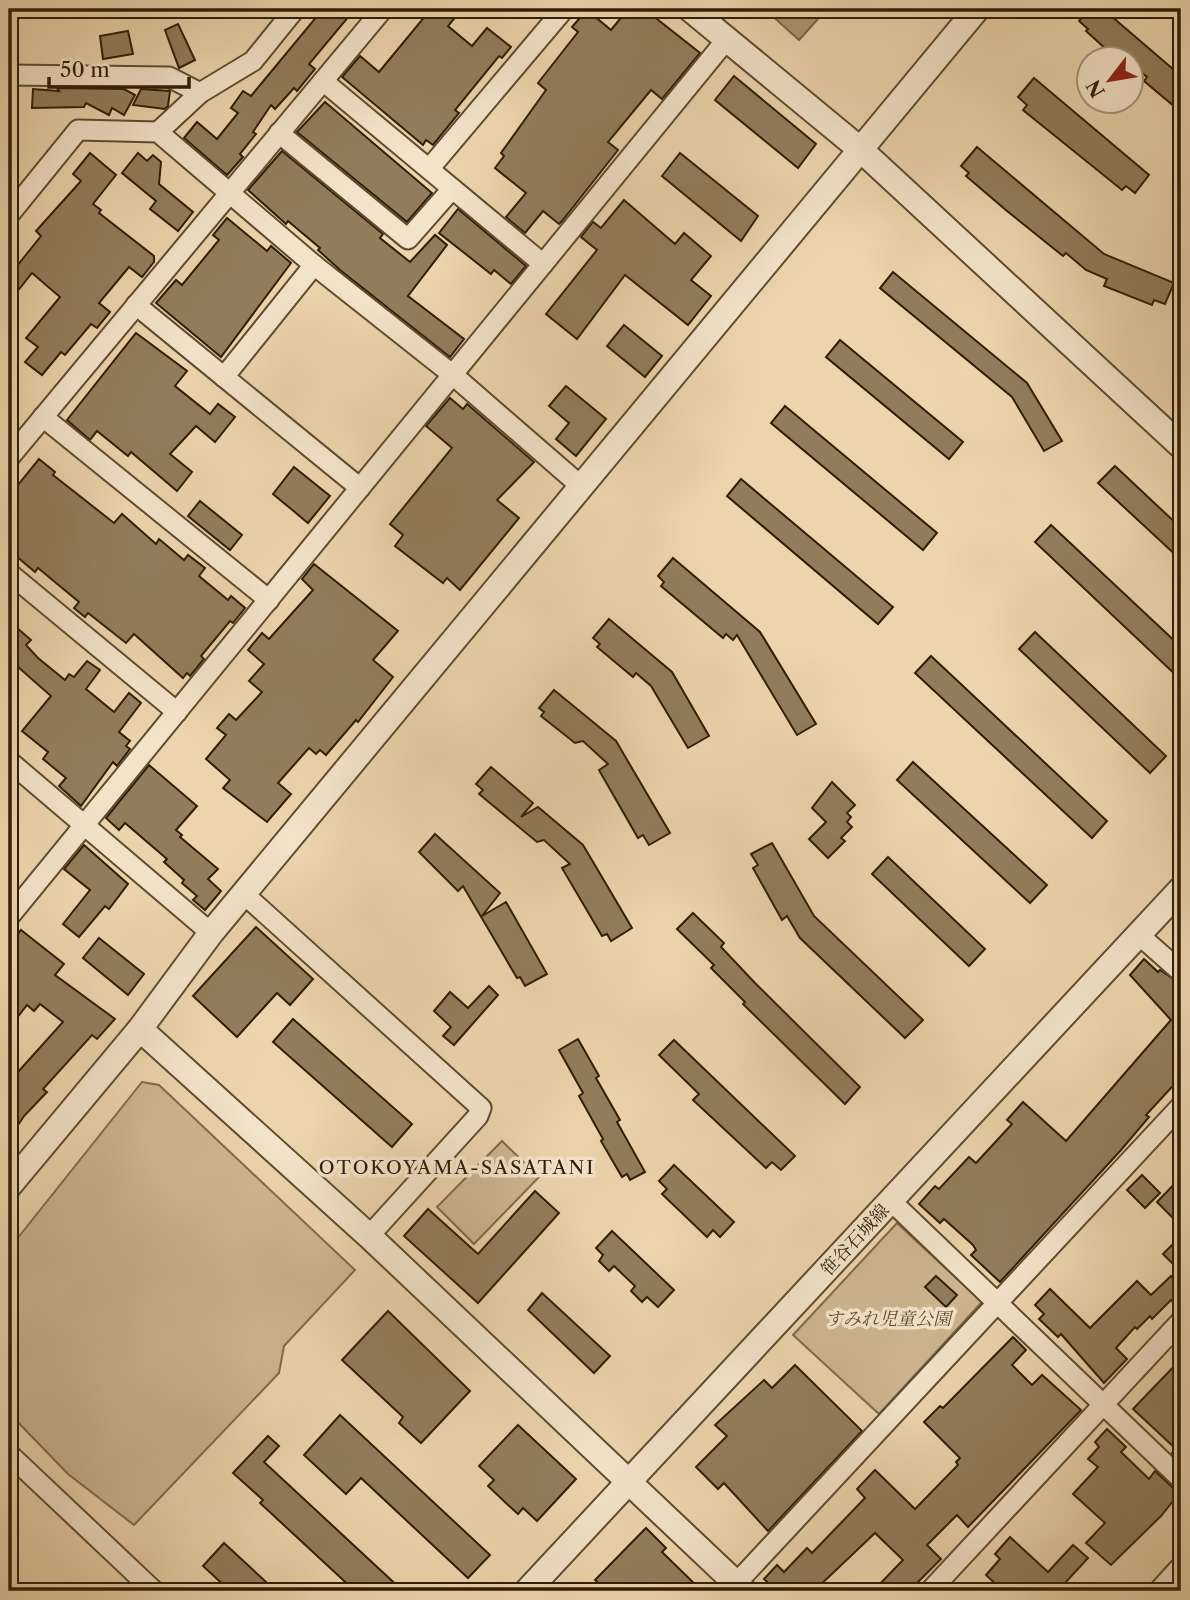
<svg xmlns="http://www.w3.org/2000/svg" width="1190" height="1600" font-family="'Libre Caslon Text','Noto Serif JP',serif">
<rect width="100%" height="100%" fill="#ecd4ac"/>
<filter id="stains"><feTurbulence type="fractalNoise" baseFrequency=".00286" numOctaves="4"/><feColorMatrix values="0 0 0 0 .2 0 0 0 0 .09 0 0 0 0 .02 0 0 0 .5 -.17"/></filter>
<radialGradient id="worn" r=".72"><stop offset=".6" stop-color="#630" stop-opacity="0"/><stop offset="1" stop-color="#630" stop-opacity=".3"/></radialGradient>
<g fill="#ccb590" stroke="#7e6a4b" stroke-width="2">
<path d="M142,1082L159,1085L355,1270L284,1346L279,1373L134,1525L68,1474L9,1413V1249Z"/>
<path d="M502,1141L539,1177L474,1244L437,1207Z"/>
<path d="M897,1223L982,1302L879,1414L793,1335Z"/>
</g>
<path fill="#ac9674" stroke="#7a6648" stroke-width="2" d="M771,9H827L799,40L768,12Z"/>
<g fill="#917d5c" stroke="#2f1e06" stroke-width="2">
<path d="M323,9H355L309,64L315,69L297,91L294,88L275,109L271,105L253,132L256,134L240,154L243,157L227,175L184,138L197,122L217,139L238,113L231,108L243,91L251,96Z"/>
<path d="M431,9H462L448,26L472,46L487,28L511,47L502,58L499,56L455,110L459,113L433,145L426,140L423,145L342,77L360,56L379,72Z"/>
<path d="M628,9H657L652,15L700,53L662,99L651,90L608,142L618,150L562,221L559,224L543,211L525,233L506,217L526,193L495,168L504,156L501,153L546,90L538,83L578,32L572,27L587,10L611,30Z"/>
<path d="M1089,9H1103L1181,76V112L1144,81L1147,77L1130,63V60H1118L1086,31L1088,29L1079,21Z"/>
<path d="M178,24L195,60L179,68L165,30Z"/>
<path d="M128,31L133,54L103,59L100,36Z"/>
<path d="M734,76L816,144L798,168L715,100Z"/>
<path d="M1034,78L1149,175L1135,193L1126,186L1122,190L1023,110L1027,105L1018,97Z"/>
<path d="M57,88L124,89L135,95L124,115L112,108L109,115L86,103L84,107L32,108L33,89L59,91Z"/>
<path d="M141,89L170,91L168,106L165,109L133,105Z"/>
<path d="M325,102L432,193L407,222L297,132Z"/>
<path d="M977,147L1104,254L1174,283L1165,304L1154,300L1152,305L1104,286L1107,279L1086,270L1066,253L1063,256L1007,211L966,176L969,173L961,166Z"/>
<path d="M282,151L383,234L380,238L410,262L435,235L447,245L408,296L464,339L450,357L340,270L318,250L320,248L288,221L286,224L248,190Z"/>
<path d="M90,153L116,175L93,204L101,210L99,213L154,256V262L142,277L129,267L99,303L110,312L97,328L91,324L65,355L61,352L42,375L25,362L38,347L26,338L60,297L32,273L9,302V276L41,236L36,231L81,181L73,174Z"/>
<path d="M138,153L147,161L153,155L161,162L159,184L193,212L178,231L150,209L156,201L122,173Z"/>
<path d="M680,153L758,216L741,241L662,176Z"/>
<path d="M624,200L675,244L684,233L711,256L691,280L711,296L688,325L625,275L577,339L546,314L597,250L581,237L593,222L601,228Z"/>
<path d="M458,209L526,266L511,284L494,270L491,274L439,233Z"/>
<path d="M227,218L267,251L271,246L291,263L221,357L156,303L176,280L182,285L219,240L213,235Z"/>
<path d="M893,272L1027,383L1062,441L1044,451L1012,397L880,288Z"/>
<path d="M624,325L662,356L645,377L607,346Z"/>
<path d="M136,333L187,371L175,386L210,414L218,404L235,417L215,442L196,426L170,454L192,472L177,491L131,452L128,456L97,431L90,440L67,420Z"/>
<path d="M840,340L963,442L949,459L826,357Z"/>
<path d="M566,386L606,419L576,456L556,439L569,423L549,406Z"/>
<path d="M450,398L463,409L467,404L534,462L497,500L519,518L460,590L447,578L443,583L395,546L403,535L390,524L452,448L426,426Z"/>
<path d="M785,406L937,533L923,550L771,423Z"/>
<path d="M39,459L55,472L53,475L114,523L122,514L156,544L159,539L184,560L188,555L205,568L199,576L228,600L231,596L245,608L233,623L230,621L201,656L204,659L190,676L187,673L183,678L134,634L126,643L88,613L85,617L74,608L79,602L38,568L35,572L9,550V496Z"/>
<path d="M1115,466L1181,528V560L1098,483Z"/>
<path d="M294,467L330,496L308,523L273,494Z"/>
<path d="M741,479L893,607L878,624L727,496Z"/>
<path d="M200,501L242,535L230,550L188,516Z"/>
<path d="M1051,525L1181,647V680L1035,542Z"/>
<path d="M673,558L760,632L816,724L797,735L737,635L733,640L726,634L723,638L661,586L664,582L658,576Z"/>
<path d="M314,564L398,631L373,660L393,677L358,722L356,720L326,755L320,750L316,754L309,748L278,783L291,794L267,822L223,788L230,780L206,759L226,735L217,728L229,714L236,720L262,692L249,681L264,664L248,650L262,633L269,639L313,590L302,579Z"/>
<path d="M609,619L672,672L709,736L688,748L651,686L636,673L633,677L597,647L600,644L593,638Z"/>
<path d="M9,621L31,640L26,645L38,658L65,680L69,674L74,677L87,661L100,670L86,689L114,712L129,693L141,703L119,732L130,741L126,746L130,749L117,766L113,762L81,806L59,786L66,778L43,759L48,752L22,731L51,696L9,659Z"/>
<path d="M1035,632L1166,756L1150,773L1019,649Z"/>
<path d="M931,656L1107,821L1092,838L915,673Z"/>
<path d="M554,690L616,741L670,833L649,845L643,835L638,838L599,770L608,764L583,741L575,743L541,716L544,712L539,708Z"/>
<path d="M913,762L1047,885L1030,903L897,780Z"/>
<path d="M149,765L197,806L176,830L182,835L180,837L218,869L208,879L221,891L205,910L193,900L197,896L182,883L184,880L164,862L167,859L125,823L119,830L106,818Z"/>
<path d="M491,767L533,803L521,817L538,807L583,845L632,928L611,941L607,934L602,936L562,868L570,864L544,840L537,842L479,794L483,790L476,784Z"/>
<path d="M832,782L855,805L847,813L851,817L847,822L852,827L841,838L845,841L828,858L809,839L826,822L812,808Z"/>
<path d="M435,834L500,893L482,916L506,902L547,974L525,986L520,977L517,978L463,886L458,891L419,852Z"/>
<path d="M772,843L814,916L923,1020L905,1038L800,938L787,916L782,920L753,868L758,865L751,854Z"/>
<path d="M84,845L128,884L109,909L105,906L79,937L63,924L90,890L64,869Z"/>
<path d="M888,857L985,949L969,966L872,874Z"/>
<path d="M693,913L724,943L721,947L755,983L860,1087L845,1104L743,1004L745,1002L711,968L714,965L677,929Z"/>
<path d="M256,927L313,979L290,1005L277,993L237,1037L193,996Z"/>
<path d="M21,930L64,964L55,975L115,1019L97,1039L92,1035L43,1089L47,1092L24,1116L9,1139V1082L63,1022L40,1004L34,1011L27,1005L9,1028V944Z"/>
<path d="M99,938L144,974L128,995L83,958Z"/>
<path d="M1144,959L1158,972L1160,970L1181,984V1077L1146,1115L1149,1117L1121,1150L1000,1282L971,1255L976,1250L973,1245L944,1219L940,1223L919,1204L935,1186L939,1189L969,1157L976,1163L1012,1124L1007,1120L1023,1102L1066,1141L1171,1020L1130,975Z"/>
<path d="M489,986L498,995L454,1045L443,1036L451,1027L434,1011L450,992L468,1008Z"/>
<path d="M293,1019L412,1124L392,1147L273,1042Z"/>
<path d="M578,1039L599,1076L596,1078L620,1120L617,1122L645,1172L630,1180L627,1174L622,1177L601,1141L603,1139L579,1096L583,1093L559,1050Z"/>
<path d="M674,1040L795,1156L781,1170L772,1162L766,1168L693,1100L699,1094L659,1055Z"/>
<path d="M674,1165L734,1222L720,1237L713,1230L707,1237L662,1194L667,1189L659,1181Z"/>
<path d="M1142,1175L1160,1193L1145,1208L1127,1190Z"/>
<path d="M1181,1177V1210L1173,1218L1157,1202Z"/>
<path d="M535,1191L559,1213L478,1303L404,1236L428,1209L478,1254Z"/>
<path d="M612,1231L674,1290L658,1307L647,1297L642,1302L631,1291L635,1286L614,1266L609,1271L599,1261L603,1255L596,1248Z"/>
<path d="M1181,1236V1272L1163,1254Z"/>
<path d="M936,1276L957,1295L946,1307L925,1287Z"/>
<path d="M1171,1276L1181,1286V1296L1174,1303L1171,1300L1152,1319L1150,1316L1137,1329L1135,1327L1116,1348L1127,1359L1104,1383L1061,1334L1058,1337L1039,1319L1044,1314L1035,1305L1050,1289L1090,1328L1137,1281L1151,1295Z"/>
<path d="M542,1293L610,1356L594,1373L528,1310Z"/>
<path d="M388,1311L470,1391L421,1443L399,1423L403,1417L342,1360Z"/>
<path d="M1013,1337L1026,1350L1012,1365L1032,1385L1042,1375L1081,1410L968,1527L957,1515L927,1545L941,1559L909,1591H873L903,1560L875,1533L814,1591H777L764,1579L777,1565L784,1572L807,1548L812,1553L865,1498L857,1489L875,1470L915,1509L958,1465L956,1462L960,1458L924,1422L940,1406L943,1408Z"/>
<path d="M1181,1359V1462L1172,1453L1176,1449L1133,1409Z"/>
<path d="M795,1365L862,1431L768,1531L724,1483L718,1489L696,1467L727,1436L715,1425L764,1380L772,1388Z"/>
<path d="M340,1415L490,1555L468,1578L361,1478L346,1494L304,1455Z"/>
<path d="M518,1425L576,1479L537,1521L523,1508L518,1514L507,1504L488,1486L494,1480L479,1466Z"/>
<path d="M1107,1429L1126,1447L1121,1452L1149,1479L1155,1471L1173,1488L1181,1491L1161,1516L1111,1565L1086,1543L1105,1523L1073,1494L1098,1467L1088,1459L1099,1447L1095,1442Z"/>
<path d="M268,1436L279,1446L264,1462L403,1591H355L260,1503L263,1500L233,1473Z"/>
<path d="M646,1528L666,1548L662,1552L702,1591H607L595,1580Z"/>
<path d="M1010,1537L1048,1572L1073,1545L1088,1558L1065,1583L1074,1591H1003L986,1575L1000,1559L995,1554Z"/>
<path d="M224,1543L265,1581L276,1591H230L203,1566Z"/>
</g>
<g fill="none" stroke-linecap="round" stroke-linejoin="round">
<g stroke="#5e4c30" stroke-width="23">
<g id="minor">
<path d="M9,75L169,77L200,93"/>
<path d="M323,81L543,264"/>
<path d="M158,132L200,93L253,61L295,9"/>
<path d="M279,133L408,239L452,189"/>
<path d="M429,169L564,9"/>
<path d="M9,215L78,130L158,132L314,265L453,375L582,487"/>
<path d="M136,305L360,488"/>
<path d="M224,377L314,265"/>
<path d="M43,417L269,600"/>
<path d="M9,458L383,9"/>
<path d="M9,573L177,712"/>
<path d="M9,761L211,933"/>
<path d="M245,895L481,1108L478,1116L369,1236"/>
<path d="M9,917L727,39"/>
<path d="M1138,934L1181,972"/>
<path d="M891,1201L1181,1479"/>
<path d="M9,1454L154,1591"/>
<path d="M729,1591L1181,1106"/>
<path d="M930,1591L1181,1321"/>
</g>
</g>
<g stroke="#5e4c30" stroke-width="28">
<g id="tertiary">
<path d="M690,9L861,150L1181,446"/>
<path d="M140,1029L369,1236L744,1591"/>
<path d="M9,1186L140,1029L211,933L977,9"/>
<path d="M527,1591L1181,889"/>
<path d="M1162,1591L1181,1570"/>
</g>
</g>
<use href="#minor" stroke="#f3e3c9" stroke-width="19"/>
<use href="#tertiary" stroke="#f3e3c9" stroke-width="24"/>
</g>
<g text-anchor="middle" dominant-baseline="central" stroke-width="7" stroke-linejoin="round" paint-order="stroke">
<g font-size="18" fill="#2f1e06" stroke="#f3e3c9">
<text transform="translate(855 1240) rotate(-47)">笹谷石城線</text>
</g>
<g font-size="18" font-style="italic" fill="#5e4b2f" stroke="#f3e3c9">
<text x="888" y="1319">すみれ児童公園</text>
</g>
<g font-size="19" letter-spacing="2" fill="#2f1e06" stroke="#f3e3c9">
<text x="457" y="1167">OTOKOYAMA-SASATANI</text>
</g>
</g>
<rect width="1190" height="1600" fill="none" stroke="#ecd4ac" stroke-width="35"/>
<rect x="10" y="10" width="1169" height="1579" fill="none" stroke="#2f1e06" stroke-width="3.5"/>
<rect x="18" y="18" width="1155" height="1565" fill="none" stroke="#2f1e06" stroke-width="2"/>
<g transform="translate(1110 80) rotate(239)"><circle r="33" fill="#f3e3c9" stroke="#a5947b" stroke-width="2"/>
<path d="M0-5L12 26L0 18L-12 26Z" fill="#8f2418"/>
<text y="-10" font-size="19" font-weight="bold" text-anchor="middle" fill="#2f1e06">N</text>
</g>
<path d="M49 77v10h140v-10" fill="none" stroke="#2f1e06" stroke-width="3.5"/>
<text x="60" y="77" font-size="21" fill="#2f1e06" stroke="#f3e3c9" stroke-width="5" paint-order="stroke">50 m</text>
<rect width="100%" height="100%" filter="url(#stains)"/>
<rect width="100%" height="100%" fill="url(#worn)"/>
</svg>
